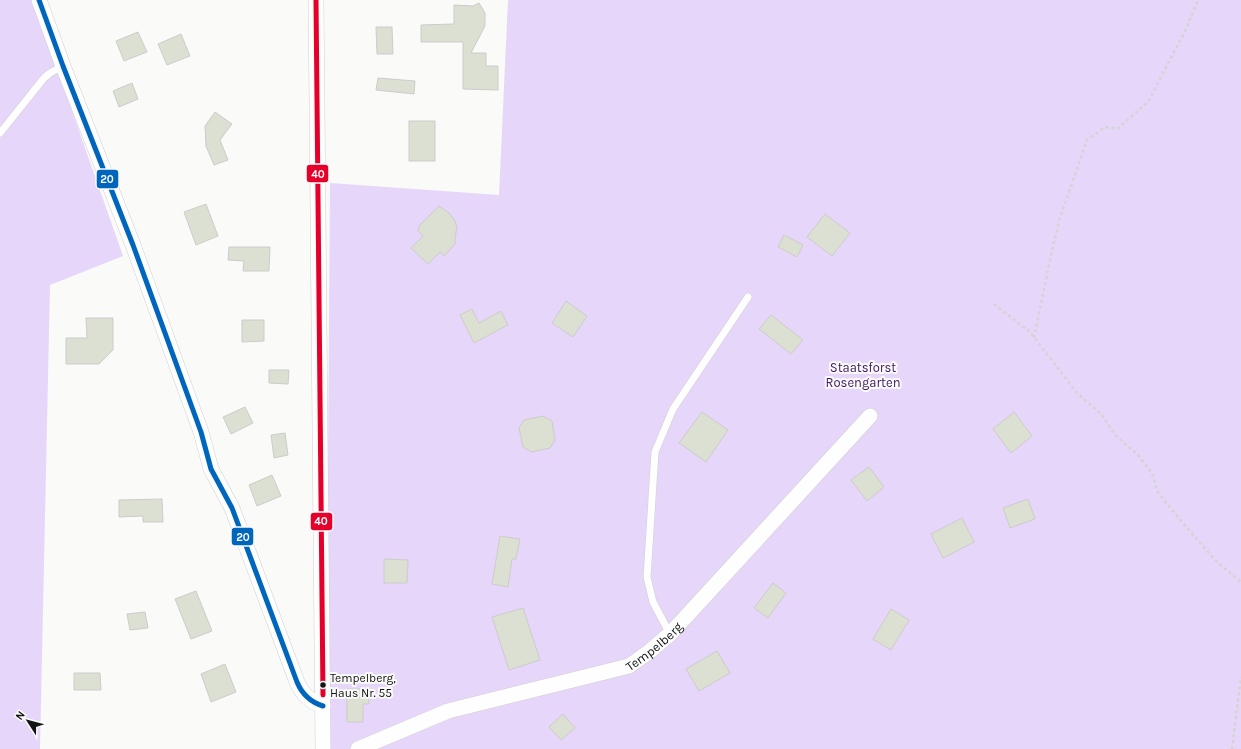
<svg xmlns="http://www.w3.org/2000/svg" width="1241" height="749" font-family="Karla,sans-serif">
<rect width="100%" height="100%" fill="#fafaf9"/>
<g fill="#e6d6fa">
<path d="M0,0H33L123,256L50,285L40,749H0Z"/>
<path d="M508,0H1241V749H326L330,183L499,195Z"/>
</g>
<g fill="#dbe0d2" stroke="#cccccb">
<path d="M479,3L485,13V26L471,53H486V66H498V90L463,89V42H421V25L454,24V5L473,6Z"/>
<path d="M376,27H392L393,54H377Z"/>
<path d="M138,32L147,52L124,61L116,41Z"/>
<path d="M181,34L190,56L167,65L158,44Z"/>
<path d="M378,78L415,81L414,94L376,90Z"/>
<path d="M132,83L138,99L119,107L113,91Z"/>
<path d="M215,112L232,124L220,140L228,160L214,165L206,146L205,126Z"/>
<rect x="409" y="121" width="26" height="40"/>
<path d="M206,204L218,236L196,245L184,212Z"/>
<path d="M439,206L449,213L455,221L457,228L455,237V244L444,256L440,252L428,264L411,248L423,236L418,231L419,226Z"/>
<path d="M825,214L850,233L832,256L807,237Z"/>
<path d="M784,235L803,245L797,257L778,247Z"/>
<path d="M229,247H270L269,271H243L244,261L228,260Z"/>
<path d="M566,301L587,316L573,337L552,323Z"/>
<path d="M472,309L479,323L501,311L508,325L474,343L460,315Z"/>
<path d="M771,315L803,340L791,354L759,329Z"/>
<path d="M86,318H113V350L99,364H66V338H87Z"/>
<path d="M242,320H264V341L242,342Z"/>
<path d="M269,370H289L288,384L269,383Z"/>
<path d="M245,407L253,423L231,434L223,417Z"/>
<path d="M702,412L728,430L706,462L679,443Z"/>
<path d="M1014,412L1032,436L1011,453L993,429Z"/>
<path d="M543,416L552,421L555,440L550,448L532,452L523,447L519,428L524,420Z"/>
<path d="M285,433L288,455L274,458L271,435Z"/>
<path d="M869,467L884,487L867,501L851,480Z"/>
<path d="M272,475L281,496L257,506L249,485Z"/>
<path d="M162,499L163,522H143V516L119,517V500Z"/>
<path d="M1028,499L1035,519L1010,528L1003,508Z"/>
<path d="M962,518L974,542L943,558L931,534Z"/>
<path d="M500,536L520,539L516,559H512L508,587L492,584Z"/>
<path d="M384,559L408,560L407,583H384Z"/>
<path d="M773,583L786,593L768,618L754,608Z"/>
<path d="M196,591L212,631L191,639L175,599Z"/>
<path d="M523,608L540,660L509,670L492,617Z"/>
<path d="M891,609L909,620L891,650L873,639Z"/>
<path d="M145,612L148,628L130,630L127,614Z"/>
<path d="M717,651L730,673L699,691L686,669Z"/>
<path d="M225,664L236,692L211,702L201,674Z"/>
<path d="M74,673H100L101,690H74Z"/>
<path d="M347,689H368L369,704H363V722H347Z"/>
<path d="M563,714L575,728L561,740L549,727Z"/>
</g>
<g fill="none" stroke-linecap="round" stroke-linejoin="round">
<g stroke="#d0d0cf" stroke-width="8">
<g id="service">
<path d="M0,133L44,78L50,73L63,66"/>
<path d="M670,634L653,602L647,577L655,452L673,409L748,297"/>
</g>
</g>
<g stroke="#d0d0cf" stroke-width="16">
<g id="minor">
<path d="M39,0L63,66L133,245L201,432L211,469L232,508L297,682C302,694 310,702 323,706"/>
<path d="M316,0L323,749"/>
<path id="s1" d="M358,749L448,711L629,666L650,651L670,634L870,416"/>
</g>
</g>
<g stroke="#d3d4d3" stroke-width="2.5" stroke-dasharray="3 3" stroke-linecap="butt">
<path d="M994,304L1030,332L1077,393L1102,415L1115,435L1138,455L1152,473L1157,491L1181,521L1215,560L1241,582"/>
<path d="M1034,338L1053,246L1060,218L1087,140L1105,127L1117,129L1148,102L1186,29L1198,0"/>
<path d="M1232,749L1241,677"/>
</g>
<use href="#service" stroke="#fefefe" stroke-width="7"/>
<use href="#minor" stroke="#fefefe" stroke-width="15"/>
<g stroke="#fafbf8" stroke-width="8">
<path id="bus-1" d="M39,0L63,66L133,245L201,432L211,469L232,508L297,682C302,694 310,702 323,706"/>
</g>
<g stroke="#fafbf8" stroke-width="8">
<path id="bus-2" d="M316,0L323,695"/>
</g>
<use href="#bus-1" stroke="#0065bd" stroke-width="5"/>
<use href="#bus-2" stroke="#e4002b" stroke-width="5"/>
</g>
<circle fill="#121312" stroke="#fafbf8" stroke-width="1.5" cx="323" cy="685" r="3.5"/>
<g text-anchor="middle" dominant-baseline="central" stroke-width="4" stroke-linejoin="round" paint-order="stroke">
<g font-size="12" fill="#121312" stroke="#fafbf8" text-anchor="start">
<text x="330" y="678">Tempelberg,<tspan x="330" dy="15">Haus Nr. 55</tspan></text>
</g>
<g font-size="13" fill="#3f1862" stroke="#fafbf8">
<text x="863" y="367">Staatsforst<tspan x="863" dy="15">Rosengarten</tspan></text>
</g>
<g font-size="13" fill="#121312" stroke="#fafbf8">
<text stroke="none"><textPath href="#s1" startOffset="316">Tempelberg</textPath></text>
</g>
</g>
<g stroke="#fafbf8" stroke-width="1.5">
<rect x="306" y="164" width="23" height="19" rx="4" fill="#e4002b"/>
<rect x="96" y="169" width="23" height="20" rx="4" fill="#0065bd"/>
<rect x="310" y="512" width="23" height="19" rx="4" fill="#e4002b"/>
<rect x="231" y="527" width="23" height="19" rx="4" fill="#0065bd"/>
</g>
<g font-size="11" text-anchor="middle" font-weight="bold" fill="#fff">
<text x="318" y="178">40</text>
<text x="107" y="183">20</text>
<text x="321" y="525">40</text>
<text x="243" y="541">20</text>
</g>
<g transform="translate(28 721) rotate(306)" stroke="#fafbf8" stroke-width="3" paint-order="stroke">
<path d="M0-3L7 15L0 10L-7 15Z" fill="#121312"/>
<text y="-6" font-size="11" font-weight="bold" text-anchor="middle" fill="#121312">N</text>
</g>
</svg>
